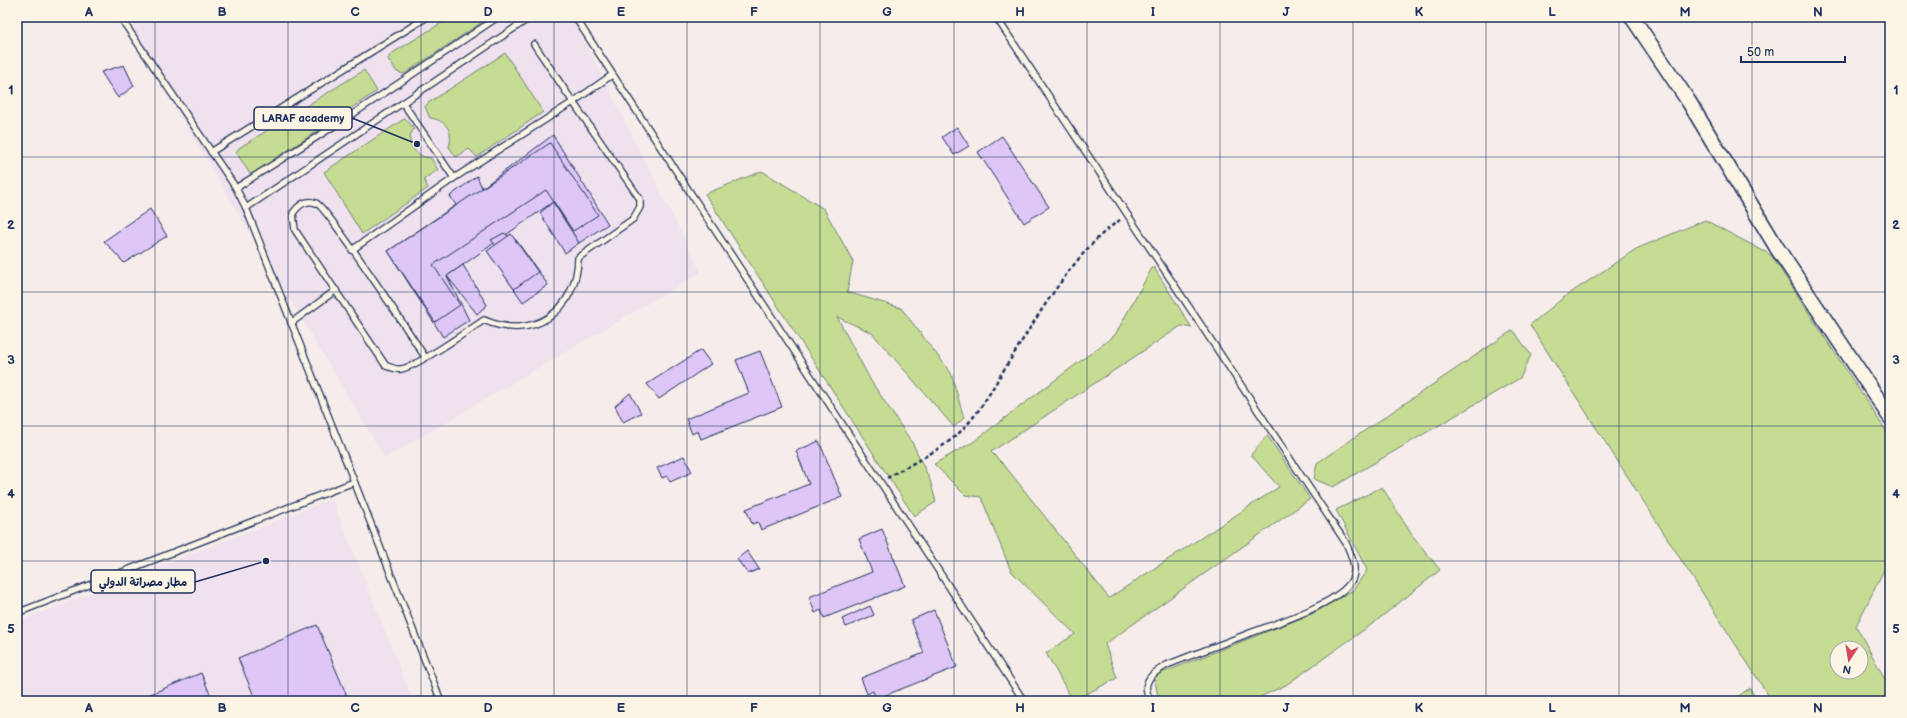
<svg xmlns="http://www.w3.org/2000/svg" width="1907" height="718" font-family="'Balsamiq Sans','Playpen Sans Arabic',sans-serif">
<rect width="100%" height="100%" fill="#f6ece9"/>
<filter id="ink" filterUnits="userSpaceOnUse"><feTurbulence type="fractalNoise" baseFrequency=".025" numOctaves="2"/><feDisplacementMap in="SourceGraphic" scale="8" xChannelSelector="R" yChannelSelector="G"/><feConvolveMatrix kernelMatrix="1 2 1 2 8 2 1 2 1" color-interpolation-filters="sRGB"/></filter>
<g filter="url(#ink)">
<g fill="#efe1ed">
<path d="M121,17H572L701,272L385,458Z"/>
<path d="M332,499L413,701H17V622Z"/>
</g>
<g fill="#c6dc92" stroke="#708678" fill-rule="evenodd">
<path d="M451,17H490L404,74L397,72L388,59L391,54Z"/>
<path d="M505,53L543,112L477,157L469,149L456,157L449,147C454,131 446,120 430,118L425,107L428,103Z"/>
<path d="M364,70L377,91L254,173L250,174L236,152L239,148Z"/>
<path d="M404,119L407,120L414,129C403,142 417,158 431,158L438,170L424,179L428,188L362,234L324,172Z"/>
<path d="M762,171L824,209L853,261L847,292L901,308L951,373L964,418L954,427L872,333L837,317L871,381L913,444L930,480L936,502L914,516L705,194Z"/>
<path d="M1705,220L1771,255L1890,437V558L1856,626L1886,681L1890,672V701H1772L1530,325L1563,298L1636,249ZM1837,648H1861V672H1837Z"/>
<path d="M1153,266L1192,328L1181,326L991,452L1005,466L1109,598L1279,487L1251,455L1267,435L1310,499L1105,644L1117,678L1073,701L1046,653L1075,634L1011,571L981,497L965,495L934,464L973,442L1115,335Z"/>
<path d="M1513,330L1531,355L1520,378L1333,487L1314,479L1317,463Z"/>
<path d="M1382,487L1412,535L1440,570L1375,622L1286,685L1251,701H1159L1154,676L1314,613L1353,590L1367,570L1336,510Z"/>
<path d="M1750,688L1757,701H1731Z"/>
</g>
<g fill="#dec7f7" stroke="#1b2f5e">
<path d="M124,65L134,86L118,98L101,72Z"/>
<path d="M957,127L969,146L954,155L942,137Z"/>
<path d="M553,135L608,224L579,243L553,202L447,276L469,320L443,337L388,251L456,205L450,196L477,176L482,188Z"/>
<path d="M1002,136L1049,207L1024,223L978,152Z"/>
<path d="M550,143L598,215L573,231L546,190L433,265L460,305L435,322L388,251Z"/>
<path d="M553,202L579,243L565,253L540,213Z"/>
<path d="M150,209L167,236L124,263L104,241Z"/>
<path d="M504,233L516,240L548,285L523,302L492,257L499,249L491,240Z"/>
<path d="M511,234L538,272L514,289L487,251Z"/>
<path d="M463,265L487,305L477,314L447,276Z"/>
<path d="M701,350L711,364L659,399L647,384Z"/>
<path d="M760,351L782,407L701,439L698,431L692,434L686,419L749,393L736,360Z"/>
<path d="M630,393L641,413L623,422L615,406Z"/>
<path d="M819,441L842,497L761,530L758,522L752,524L746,509L809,484L796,451Z"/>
<path d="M684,456L692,472L670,482L667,476L662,478L657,468Z"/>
<path d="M882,529L905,586L824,618L821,610L815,613L809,597L872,572L859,539Z"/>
<path d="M747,551L759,569L748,574L737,559Z"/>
<path d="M870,606L874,615L846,627L842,619Z"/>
<path d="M934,610L957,667L876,699L873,691L867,694L861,678L924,653L911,620Z"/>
<path d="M317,625L349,701H256L238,658Z"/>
<path d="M201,673L213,701H134Z"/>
</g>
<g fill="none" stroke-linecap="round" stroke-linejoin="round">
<g stroke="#1b2f5e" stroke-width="8">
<g id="service">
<path d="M120,17L236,188L246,208L441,701"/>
<path d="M575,17L1024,701"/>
<path d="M996,17L1346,543C1351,555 1359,570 1350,583C1334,605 1275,624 1250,633C1222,644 1194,654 1167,665C1152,673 1139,683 1151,701"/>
<path d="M534,44L573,102L612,75"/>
<path d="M403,103L454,178"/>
<path d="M211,152L427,17"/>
<path d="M236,188L350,116L498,17"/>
<path d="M246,208L531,17"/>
<path d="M352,250L454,178L573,102L640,199V207L633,219L578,258C577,311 533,342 484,320C469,330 415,368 401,369C396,370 391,367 386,366L295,230L293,213C298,206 306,199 316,203C327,207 412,337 425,357"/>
<path d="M291,323L336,290"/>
<path d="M17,613L354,482"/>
</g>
</g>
<g stroke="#1b2f5e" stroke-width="17">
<path id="tertiary" d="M1632,17L1689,102L1777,248L1890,417"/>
</g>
<path stroke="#1b2f5e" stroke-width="2.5" stroke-dasharray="4 3" stroke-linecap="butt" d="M887,478C909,465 945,448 962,430C977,415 989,395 1000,376C1030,329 1074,250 1120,220"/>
<use href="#service" stroke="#fcf5e5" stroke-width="5.5"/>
<use href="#tertiary" stroke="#fcf5e5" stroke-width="14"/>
</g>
</g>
<path fill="none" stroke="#1b2f5e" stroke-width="1" stroke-opacity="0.55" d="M155,17V701M288,17V701M421,17V701M554,17V701M687,17V701M820,17V701M954,17V701M1087,17V701M1220,17V701M1353,17V701M1486,17V701M1619,17V701M1752,17V701M17,157H1890M17,292H1890M17,426H1890M17,561H1890"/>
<path fill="none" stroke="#1b2f5e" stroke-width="1.5" d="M417 144L352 118M266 561L195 582"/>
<g fill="#1b2f5e" stroke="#fcf5e5" stroke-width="1.5">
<circle cx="417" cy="144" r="4"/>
<circle cx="266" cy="561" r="4"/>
</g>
<g fill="#fcf5e5" stroke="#1b2f5e" stroke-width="1.5">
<rect x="254" y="107" width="98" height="23" rx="4"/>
<rect x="91" y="570" width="104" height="23" rx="4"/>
</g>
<g font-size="11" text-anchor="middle" font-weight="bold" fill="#1b2f5e">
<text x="303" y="122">LARAF academy</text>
<text x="143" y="586">مطار مصراتة الدولي</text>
</g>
<rect width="1907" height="718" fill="none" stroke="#fcf5e5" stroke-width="44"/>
<g transform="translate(1849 660) rotate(192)"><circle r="19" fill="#fcf5e5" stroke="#a2a6af"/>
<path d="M0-3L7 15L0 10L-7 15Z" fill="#d1495b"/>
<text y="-6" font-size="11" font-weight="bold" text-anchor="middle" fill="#1b2f5e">N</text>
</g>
<path d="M1741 56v6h104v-6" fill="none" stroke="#1b2f5e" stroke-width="2"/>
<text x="1747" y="56" font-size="12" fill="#1b2f5e" stroke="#fcf5e5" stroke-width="3" paint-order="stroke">50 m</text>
<rect x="22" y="22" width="1863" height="674" fill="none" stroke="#1b2f5e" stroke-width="1.5"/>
<g font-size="13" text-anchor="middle" font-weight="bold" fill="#1b2f5e">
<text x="89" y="16">A</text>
<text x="222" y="16">B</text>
<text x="355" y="16">C</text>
<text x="488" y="16">D</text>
<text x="621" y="16">E</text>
<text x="754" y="16">F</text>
<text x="887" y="16">G</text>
<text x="1020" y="16">H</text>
<text x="1153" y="16">I</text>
<text x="1286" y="16">J</text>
<text x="1419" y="16">K</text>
<text x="1552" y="16">L</text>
<text x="1685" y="16">M</text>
<text x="1818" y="16">N</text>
<text x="11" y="94">1</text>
<text x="1896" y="94">1</text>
<text x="11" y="229">2</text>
<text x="1896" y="229">2</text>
<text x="11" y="364">3</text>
<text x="1896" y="364">3</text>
<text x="11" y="498">4</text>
<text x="1896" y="498">4</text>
<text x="11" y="633">5</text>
<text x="1896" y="633">5</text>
<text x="89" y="712">A</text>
<text x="222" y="712">B</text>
<text x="355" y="712">C</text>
<text x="488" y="712">D</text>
<text x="621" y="712">E</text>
<text x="754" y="712">F</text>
<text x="887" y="712">G</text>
<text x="1020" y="712">H</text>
<text x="1153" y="712">I</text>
<text x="1286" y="712">J</text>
<text x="1419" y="712">K</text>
<text x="1552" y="712">L</text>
<text x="1685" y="712">M</text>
<text x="1818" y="712">N</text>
</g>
</svg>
